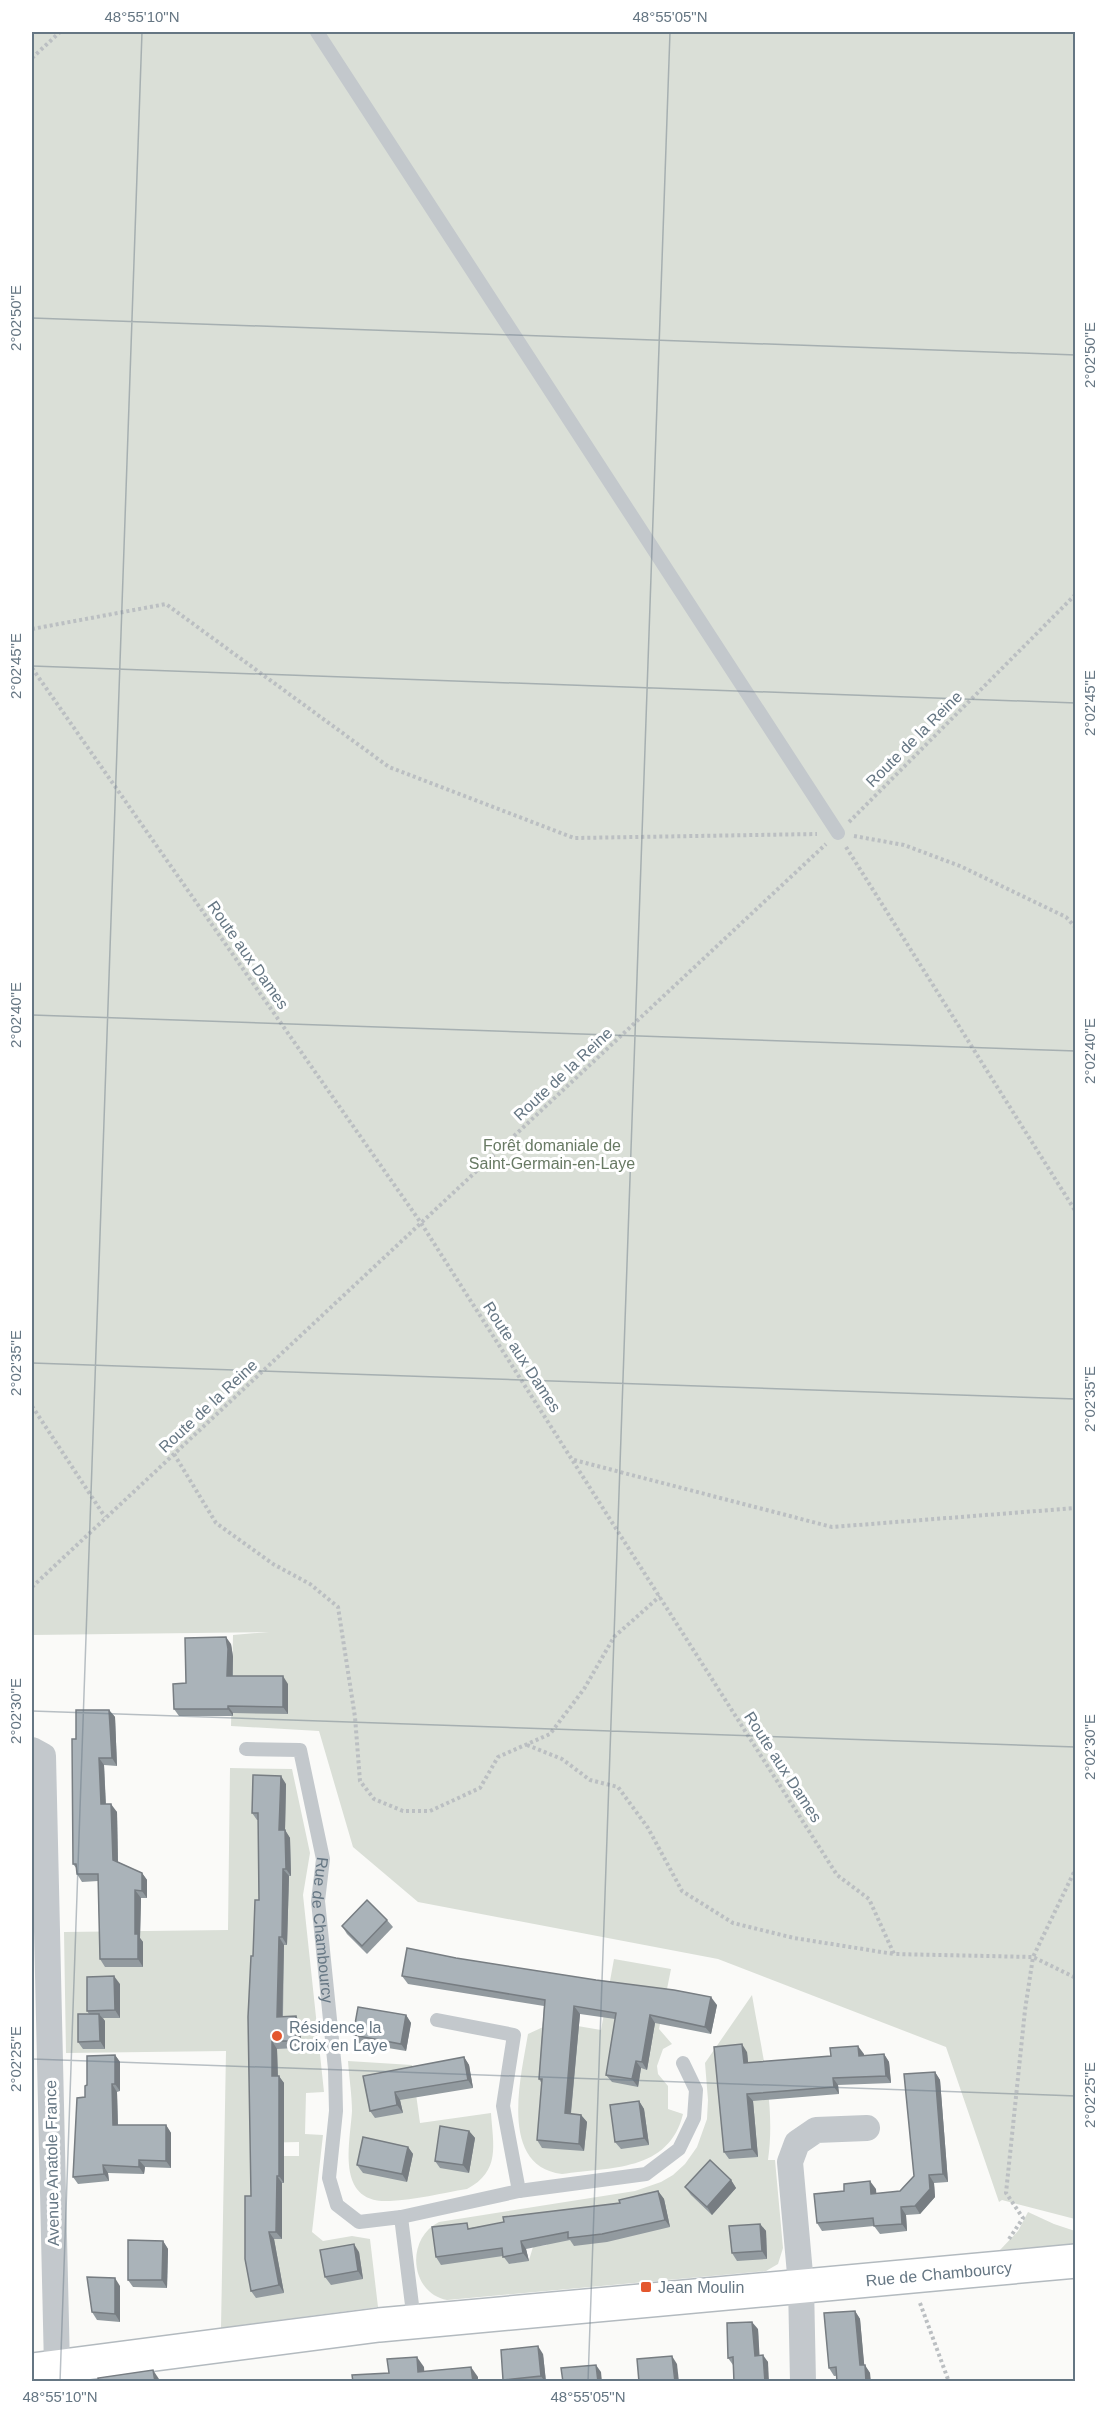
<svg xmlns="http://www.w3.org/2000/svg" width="1107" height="2413" font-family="Helvetica,sans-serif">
<rect width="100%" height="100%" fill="#fafaf8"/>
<g fill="#dadfd7" fill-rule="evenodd">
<path d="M32,32H1075V2219L1002,2200L999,2202L946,2047L718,1959L418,1902L353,1847L319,1731L231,1726L233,1635L269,1632L32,1635Z"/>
<path d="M230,1768L292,1769L310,1853L303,1895L324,2092L306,2093L305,2134L323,2135L312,2232L323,2241L352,2236L370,2239L378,2307L221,2328L226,2051L66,2053L64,1932L228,1930ZM120,1984V2018H93ZM253,2025L301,2048L277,2049V2063ZM299,2142V2156H284L256,2143Z"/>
<path d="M614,1959L671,1969L659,2029L672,2044L663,2049L657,2066L658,2074L668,2086V2109L683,2114C669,2172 610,2167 562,2174C498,2166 521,2077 528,2034L554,2022L601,2030Z"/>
<path d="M752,1995C761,2049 776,2105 768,2160H775L783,2248L778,2264L766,2271L447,2300C410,2293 405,2239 439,2222L635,2191L661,2182L673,2175L685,2164L697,2147L707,2119L708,2100L705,2063ZM543,2219L547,2245L533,2247L529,2260L509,2264Z"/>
<path d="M348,2061L412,2065L420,2123L491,2113C493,2145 501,2171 467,2189C442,2193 415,2200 390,2201C335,2204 350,2144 352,2111C352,2095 349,2077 348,2061Z"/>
<path d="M1028,2212L1054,2224L1075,2231V2244L1000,2250L1018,2231Z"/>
</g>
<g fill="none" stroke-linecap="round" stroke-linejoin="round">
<g stroke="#b3babf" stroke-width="36">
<g id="secondary">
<path id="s2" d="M32,2370L379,2325L1076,2261"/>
</g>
</g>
<g stroke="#bbbfc2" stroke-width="4" stroke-dasharray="3 3" stroke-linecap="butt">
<path d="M32,58L60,32"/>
<path d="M32,629L166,604L389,767L574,838L817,834"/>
<path d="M32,668L421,1223L837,1875L869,1899L894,1954L1033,1957L1076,1978"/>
<path d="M849,822L1076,594"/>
<path d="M854,836L904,845L960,866L1066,917L1076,928"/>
<path d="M846,847L1076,1212"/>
<path d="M32,1406L105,1517"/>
<path d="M174,1454L216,1523L273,1564L310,1584L338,1607L355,1717L360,1781L374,1799L403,1811H430L480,1788L498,1757L550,1734L584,1689L614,1637L660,1596"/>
<path d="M574,1460L832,1527L1076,1508"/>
<path d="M32,1587L826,844"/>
<path d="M527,1745L562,1759L590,1780L618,1787L648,1828L682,1891L733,1923L794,1938L894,1954"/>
<path d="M1009,2239L1023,2218L1006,2193L1025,2010L1033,1957L1076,1868"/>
<path d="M920,2303L949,2382"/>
</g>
<g stroke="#c3c8cc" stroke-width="14">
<path d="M317,32L838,833"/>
<path id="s1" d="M246,1749L300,1750L323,1859L318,1901L335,2069L336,2111L329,2178L337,2205L359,2222L401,2217L414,2321"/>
<path d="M437,2020L514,2035L503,2106L519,2191"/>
<path d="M401,2217L519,2191L646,2174L679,2149L694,2118L696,2090L683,2063"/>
</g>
<g stroke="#c3c8cc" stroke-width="26">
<path d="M32,1750L43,1756L57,2367"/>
<path d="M803,2382L801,2285L790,2162L797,2143L816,2130L867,2128"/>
</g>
<use href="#secondary" stroke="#fff" stroke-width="33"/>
</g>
<g fill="#929a9f">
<path d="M231,1644L233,1657V1676L288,1684V1714L233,1713V1716H179L174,1709L186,1683Z"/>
<path d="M109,1710L115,1717L117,1766L104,1765L106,1804L117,1812L118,1862L142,1873L147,1880V1898H141L140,1938L143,1942V1967H105L100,1959L98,1881L82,1882L77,1874V1869L73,1864L76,1739Z"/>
<path d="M286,1784L285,1830L290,1838L291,1876H289L287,1945H284L283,2016H296L301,2024V2048L277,2049L278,2076L284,2083V2183H282V2239H274L284,2293L256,2298L251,2291L253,1956L259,1900L258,1820H257L252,1813Z"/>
<path d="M387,1920L393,1927L367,1954L347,1934L342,1926Z"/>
<path d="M456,1958L717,2005L711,2034L655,2023L647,2070L641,2068L638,2087L612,2082L606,2075L615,2019L580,2014L571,2114L581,2115L587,2122L584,2151L542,2148L537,2140L542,2084L539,2079L544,2006L408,1984L402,1976Z"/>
<path d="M120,1984V2018H103L105,2021V2049H83L78,2042L89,2014L87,2011Z"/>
<path d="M406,2015L411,2023L406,2051L358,2043L353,2035Z"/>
<path d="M747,2052L748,2063L864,2054V2056L884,2054L889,2062L891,2083L838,2085L839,2094L753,2101L758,2157L729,2159L724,2152Z"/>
<path d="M115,2055L120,2062V2091L117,2092L118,2125H166L171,2133V2168L145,2167L144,2174L108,2173L109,2181L78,2184L73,2177L87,2085Z"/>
<path d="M464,2057L469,2065L473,2088L400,2100L403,2113L375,2118L370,2111L363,2076Z"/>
<path d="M935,2072L940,2080L948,2182L934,2183L935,2197L920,2214L906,2215L907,2231L880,2234L874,2226L822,2231L817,2223L876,2189V2194L900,2191L914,2176Z"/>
<path d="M639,2101L644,2109L649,2145L621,2149L615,2142Z"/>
<path d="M469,2131L475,2138L469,2173L440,2168L435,2161Z"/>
<path d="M408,2147L413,2154L407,2182L363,2173L357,2165Z"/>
<path d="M731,2180L736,2188L712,2215L691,2195L685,2187Z"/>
<path d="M658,2191L664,2199L670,2227L607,2242L574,2246L570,2240L526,2249L529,2261L509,2264L503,2256L441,2265L436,2257L471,2228L620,2203Z"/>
<path d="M760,2224L766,2231L767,2259L737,2261L732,2253Z"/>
<path d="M163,2241L168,2249L167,2288L133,2287L128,2280Z"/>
<path d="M359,2252L363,2279L331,2285L325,2277Z"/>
<path d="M120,2286V2322L97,2320L92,2312Z"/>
<path d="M855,2311L860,2319L864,2365L870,2373L834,2376L829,2368Z"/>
<path d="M758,2329L759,2355L768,2362L733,2365L728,2358Z"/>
<path d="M543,2354L546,2382H504L503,2380Z"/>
</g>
<g fill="#777d82">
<path d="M226,1637L231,1644L233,1657L232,1683L227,1676Z"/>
<path d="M283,1676L288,1684V1714L283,1707Z"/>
<path d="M228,1706L233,1713V1716L228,1709Z"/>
<path d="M109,1710L115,1717L117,1766L112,1758Z"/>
<path d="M99,1758L104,1765L106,1812L101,1804Z"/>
<path d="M281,1776L286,1784L285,1830L290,1838L291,1876L286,1869L279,1830Z"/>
<path d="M111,1804L117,1812L118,1868L113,1860Z"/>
<path d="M283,1869L289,1876L287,1945L282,1937Z"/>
<path d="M142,1873L147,1880V1898L142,1891Z"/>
<path d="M135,1890L141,1898L140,1938L143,1942V1967L138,1959L135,1934Z"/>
<path d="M279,1937L284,1945L282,2024L277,2017Z"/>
<path d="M114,1976L120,1984V2018L115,2010Z"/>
<path d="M711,1997L717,2005L711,2034L705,2027Z"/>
<path d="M574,2006L580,2014L570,2121L565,2113Z"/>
<path d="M99,2014L105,2021V2049L100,2041Z"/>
<path d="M406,2015L411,2023L406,2051L401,2044Z"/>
<path d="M650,2015L655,2023L647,2070L642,2062Z"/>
<path d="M296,2016L301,2024V2048L296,2041Z"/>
<path d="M272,2041L277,2049L278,2083L272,2076Z"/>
<path d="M742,2044L747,2052L749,2071L744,2063Z"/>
<path d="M858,2046L864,2054V2064L859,2056Z"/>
<path d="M884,2054L889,2062L891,2083L886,2076Z"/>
<path d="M115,2055L120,2062V2091L115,2084Z"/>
<path d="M464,2057L469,2065L473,2088L468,2080Z"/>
<path d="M636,2061L641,2068L638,2087L632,2079Z"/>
<path d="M935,2072L940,2080L948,2182L943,2174Z"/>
<path d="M279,2076L284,2083V2183L279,2176Z"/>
<path d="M833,2078L838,2085L839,2094L834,2087Z"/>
<path d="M112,2084L117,2092L118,2132L113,2125Z"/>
<path d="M395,2092L400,2100L403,2113L397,2105Z"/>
<path d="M747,2094L753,2101L758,2157L752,2149Z"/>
<path d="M639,2101L644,2109L649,2145L644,2138Z"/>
<path d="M581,2115L587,2122L584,2151L579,2144Z"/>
<path d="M166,2125L171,2133V2168L166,2161Z"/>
<path d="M469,2131L475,2138L469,2173L463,2165Z"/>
<path d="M408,2147L413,2154L407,2182L402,2174Z"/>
<path d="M139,2160L145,2167L144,2174L139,2167Z"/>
<path d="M103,2165L108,2173L109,2181L104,2174Z"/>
<path d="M929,2175L934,2183L935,2197L920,2214L915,2206Z"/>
<path d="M277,2176L282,2183V2239L276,2232Z"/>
<path d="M731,2180L736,2188L712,2215L707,2207Z"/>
<path d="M870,2181L876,2189L877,2202L871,2194Z"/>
<path d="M658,2191L664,2199L670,2227L665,2220Z"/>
<path d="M901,2207L906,2215L907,2231L902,2224Z"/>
<path d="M760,2224L766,2231L767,2259L762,2251Z"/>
<path d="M269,2232L274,2239L284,2293L279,2285Z"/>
<path d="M163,2241L168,2249L167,2288L162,2280Z"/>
<path d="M521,2241L526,2249L529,2261L523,2253Z"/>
<path d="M354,2244L359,2252L363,2279L358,2271Z"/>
<path d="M115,2278L120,2286V2322L115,2314Z"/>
<path d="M855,2311L860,2319L865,2373L860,2365Z"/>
<path d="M752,2322L758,2329L760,2363L755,2356Z"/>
<path d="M538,2346L543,2354L546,2382H545L541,2376Z"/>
<path d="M763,2355L768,2362L769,2382H765Z"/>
<path d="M672,2356L677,2364L679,2382H675Z"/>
<path d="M417,2357L424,2367L425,2382L418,2372Z"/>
<path d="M596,2365L601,2372L602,2382H598Z"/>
<path d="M865,2365L870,2373L871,2382H866Z"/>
<path d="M471,2367L478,2377V2382H473Z"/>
<path d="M153,2370L161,2382H155Z"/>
</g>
<g fill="#aab3b9" stroke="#777d82" stroke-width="1.5">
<path d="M226,1637L228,1649L227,1676H283V1707L228,1706V1709H174L173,1684L186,1683L185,1638Z"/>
<path d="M76,1710H109L112,1758H99L101,1804H111L113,1860L142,1873V1891L135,1890V1934H138V1959H100L98,1874H77L76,1864H73L72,1739H76Z"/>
<path d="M253,1775L281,1776L279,1830H285L286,1869H283L282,1937H279L277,2017L296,2016V2041H272V2076H279V2176H277L276,2232H269L279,2285L251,2291L245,2259V2196H251L248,2017L251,1956H253L255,1900H259L258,1813H252Z"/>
<path d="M367,1900L387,1920L362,1946L342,1926Z"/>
<path d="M407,1948L456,1958L596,1980L674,1990L711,1997L705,2027L650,2015L642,2062L636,2061L632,2079L606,2075L616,2013L574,2006L565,2113L581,2115L579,2144L537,2140L542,2079H539L545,2000L402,1976Z"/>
<path d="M114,1976L115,2010L87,2011V1977Z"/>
<path d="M358,2007L406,2015L401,2044L353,2035Z"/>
<path d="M78,2014H99L100,2041L78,2042Z"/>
<path d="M742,2044L744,2063L831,2056L830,2048L858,2046L859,2056L884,2054L886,2076L833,2078L834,2087L747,2094L752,2149L724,2152L714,2047Z"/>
<path d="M115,2055V2084H112L113,2125H166V2161L139,2160V2167L103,2165L104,2174L73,2177L77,2098L85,2097V2086L87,2085V2056Z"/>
<path d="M464,2057L468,2080L395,2092L397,2105L370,2111L363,2076Z"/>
<path d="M935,2072L943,2174L929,2175L930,2189L915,2206L901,2207L902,2224L874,2226L873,2218L817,2223L814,2194L844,2191V2184L870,2181L871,2194L900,2191L914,2176L904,2074Z"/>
<path d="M639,2101L644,2138L615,2142L610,2105Z"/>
<path d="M440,2126L469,2131L463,2165L435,2161Z"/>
<path d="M363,2137L408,2147L402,2174L357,2165Z"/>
<path d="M710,2160L731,2180L707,2207L685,2187Z"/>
<path d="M658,2191L665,2220L602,2234L568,2238V2232L521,2241L523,2253L503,2257L502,2248L436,2257L432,2227L467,2223L468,2229L504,2222L503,2217L620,2203L619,2200Z"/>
<path d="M760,2224L762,2251L732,2253L729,2226Z"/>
<path d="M128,2240L163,2241L162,2280H128Z"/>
<path d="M354,2244L358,2271L325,2277L320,2250Z"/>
<path d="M87,2277L115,2278V2314L92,2312Z"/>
<path d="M855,2311L860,2365H865L866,2382H837L836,2367L829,2368L824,2313Z"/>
<path d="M752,2322L755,2356L763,2355L765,2382H734L733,2357L728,2358L727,2323Z"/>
<path d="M538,2346L541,2376L503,2380L501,2350Z"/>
<path d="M672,2356L675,2382H639L637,2359Z"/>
<path d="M417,2357L418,2372L471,2367L473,2382H353L352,2375L389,2373L387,2359Z"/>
<path d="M596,2365L598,2382H563L561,2368Z"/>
<path d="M153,2370L155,2382H99L98,2378Z"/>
</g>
<path fill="none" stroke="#657683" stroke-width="1.5" stroke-opacity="0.45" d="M32,318L1076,355M32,666L1076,703M32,1015L1076,1051M32,1363L1076,1399M32,1711L1076,1747M32,2059L1076,2096M60,2382L142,32M588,2382L670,32"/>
<g fill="#e4572e" stroke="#fff" stroke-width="2">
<circle cx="277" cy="2036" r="6"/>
<rect x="640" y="2281" width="12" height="12" rx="3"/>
</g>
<g text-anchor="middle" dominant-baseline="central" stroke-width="6" stroke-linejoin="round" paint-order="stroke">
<g font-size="16" fill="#657683" stroke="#fff">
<text transform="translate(914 739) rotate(-45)">Route de la Reine</text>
<text transform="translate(248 955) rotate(55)">Route aux Dames</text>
<text transform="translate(563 1074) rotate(-43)">Route de la Reine</text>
<text transform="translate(522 1357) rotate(57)">Route aux Dames</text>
<text transform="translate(208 1406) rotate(-43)">Route de la Reine</text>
<text transform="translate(783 1767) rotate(57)">Route aux Dames</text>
<text stroke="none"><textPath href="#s1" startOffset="237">Rue de Chambourcy</textPath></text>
<text transform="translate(52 2163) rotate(-91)">Avenue Anatole France</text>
<text stroke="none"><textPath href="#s2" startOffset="912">Rue de Chambourcy</textPath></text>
</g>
<g font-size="16" fill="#687a64" stroke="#fff">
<text x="552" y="1145">Forêt domaniale de<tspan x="552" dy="18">Saint-Germain-en-Laye</tspan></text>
</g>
<g font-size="16" fill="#657683" stroke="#fff" text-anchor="start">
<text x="289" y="2027">Résidence la<tspan x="289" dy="18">Croix en Laye</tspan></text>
<text x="658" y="2287">Jean Moulin</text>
</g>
</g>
<rect width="1107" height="2413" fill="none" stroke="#ffffff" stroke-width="66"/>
<rect x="33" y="33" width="1041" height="2347" fill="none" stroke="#657683" stroke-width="2"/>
<g font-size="15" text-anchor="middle" fill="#657683">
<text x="142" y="22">48°55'10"N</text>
<text x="670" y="22">48°55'05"N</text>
<text transform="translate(16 318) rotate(-90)" y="5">2°02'50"E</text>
<text transform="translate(1090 355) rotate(-90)" y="5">2°02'50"E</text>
<text transform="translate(16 666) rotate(-90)" y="5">2°02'45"E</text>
<text transform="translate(1090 703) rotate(-90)" y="5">2°02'45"E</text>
<text transform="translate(16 1015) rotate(-90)" y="5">2°02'40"E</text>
<text transform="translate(1090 1051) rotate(-90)" y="5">2°02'40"E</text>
<text transform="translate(16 1363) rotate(-90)" y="5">2°02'35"E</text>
<text transform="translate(1090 1399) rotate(-90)" y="5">2°02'35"E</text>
<text transform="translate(16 1711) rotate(-90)" y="5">2°02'30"E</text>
<text transform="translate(1090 1747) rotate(-90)" y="5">2°02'30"E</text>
<text transform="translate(16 2059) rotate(-90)" y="5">2°02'25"E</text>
<text transform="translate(1090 2095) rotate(-90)" y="5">2°02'25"E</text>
<text x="60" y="2402">48°55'10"N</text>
<text x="588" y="2402">48°55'05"N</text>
</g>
</svg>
